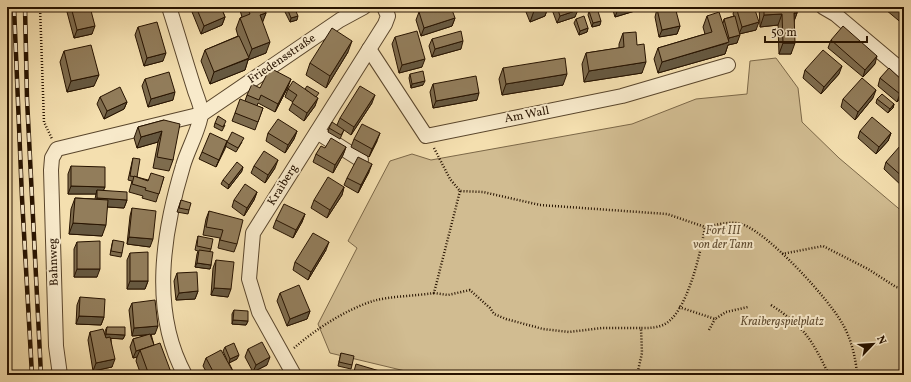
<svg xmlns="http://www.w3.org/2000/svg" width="911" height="382" font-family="Vollkorn,serif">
<rect width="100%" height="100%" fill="#f4dfaf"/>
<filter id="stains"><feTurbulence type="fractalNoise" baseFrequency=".005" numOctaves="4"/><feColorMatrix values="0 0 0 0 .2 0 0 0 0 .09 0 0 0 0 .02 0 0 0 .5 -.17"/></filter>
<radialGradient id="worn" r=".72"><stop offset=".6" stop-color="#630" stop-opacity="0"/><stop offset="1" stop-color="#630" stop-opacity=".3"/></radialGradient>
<path fill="#d1bc91" stroke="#7c6848" d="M776,58L798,88L802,122L839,158L904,213V375H422L330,353L318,324L357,248L348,241L390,161L412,154L431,160L632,124L696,99L747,94L750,61Z"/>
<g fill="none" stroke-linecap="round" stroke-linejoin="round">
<g stroke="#5a462c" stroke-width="16">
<g id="minor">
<path d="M169,7C178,35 186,63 195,91C197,97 202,108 201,114C200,128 187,151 183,166C163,232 150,311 185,375"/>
<path d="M823,7L835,14L904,72"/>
<path d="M369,49L426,136L622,96L728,65"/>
<path d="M317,132L361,160"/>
<path d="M60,375L56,346L51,170L52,158L57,149L202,114L340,20L364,7"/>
<path d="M294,375L259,312L249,279L253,233L385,24L388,16L384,7"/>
</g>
</g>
<g stroke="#271300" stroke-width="2.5" stroke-dasharray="1 2" stroke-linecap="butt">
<path d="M40,7L44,122L52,139"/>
<path d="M434,148L450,179L460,191L483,192L540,205L667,214L705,227"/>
<path d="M460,191L434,293L448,295L470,290L490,308L494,314L506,319L543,329L569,332L602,328H641"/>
<path d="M782,254L823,246L868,269L896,287L904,289"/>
<path d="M771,305C805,327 812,340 829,375"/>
<path d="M679,307L715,319L726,312L748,307"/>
<path d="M709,330L715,319"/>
<path d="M294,348C316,329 345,310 373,301C390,296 416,296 434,293"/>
<path d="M637,375L642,353L641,328C649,328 656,328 663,325C687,315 701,251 705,227C717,225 732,220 744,225C771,236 827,297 842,323C851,338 856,358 857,375"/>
</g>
<use href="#minor" stroke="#f8eacb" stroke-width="14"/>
<g stroke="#271300" stroke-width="4.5">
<g id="rail">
<path d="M14,7L22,198L32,375"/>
<path d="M25,7L27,99L41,375"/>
</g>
</g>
<use href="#rail" stroke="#f8eacb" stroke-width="3" stroke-dasharray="9" stroke-linecap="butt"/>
</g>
<g fill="#7e6c4e" stroke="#271300">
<path d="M69,7H90L92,34L74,38L67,12Z"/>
<path d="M190,7H221L225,17L222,25L201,34Z"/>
<path d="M239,7H263L266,13L262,22L266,53L248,60L245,70L210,84L201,61L205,50L238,36L236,29L240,18L242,17Z"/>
<path d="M502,7H512L503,11Z"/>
<path d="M524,7H548L545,16L530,22Z"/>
<path d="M551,7H577L575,17L557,23Z"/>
<path d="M612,7H638V10L615,17Z"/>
<path d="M735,7H754L756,30L739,34L737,43L728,45L725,54L658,73L654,59L658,48L705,34L703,27L707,16L723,23L724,19L734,16L733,14Z"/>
<path d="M759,7H797V13L794,21L791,54H779L778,25L760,27Z"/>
<path d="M880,7H886L884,10Z"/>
<path d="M887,7H904V25L886,10Z"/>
<path d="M287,8L297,20L290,22L285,12Z"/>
<path d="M657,9L680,26L677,34L659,37L655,17Z"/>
<path d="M589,11L600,25L592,27L588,15Z"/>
<path d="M419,12L455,18L452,26L421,36L416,20Z"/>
<path d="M576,19L588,28L587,32L579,35L574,23Z"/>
<path d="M138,27L163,61L144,66L135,35Z"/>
<path d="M623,33L637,45L642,73L584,82L582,64L586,53L619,48V44Z"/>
<path d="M395,37L422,67L399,73L392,44Z"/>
<path d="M432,39L461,49L432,57L429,46Z"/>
<path d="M831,40L875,64L863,77L828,48Z"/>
<path d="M64,51L94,86L67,92L60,62Z"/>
<path d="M348,52L326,88L306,75L310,63Z"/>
<path d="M503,68L563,85L502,95L499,79Z"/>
<path d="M805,70L839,74L821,94L803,78Z"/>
<path d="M410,74L423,85L411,88L409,78Z"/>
<path d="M880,78L904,94L897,102L878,86Z"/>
<path d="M145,79L173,100L148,107L142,86Z"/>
<path d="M433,84L477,100L433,108L430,92Z"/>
<path d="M288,87L275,112L258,103L257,106L263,108L255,130L232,121L235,113L245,101L247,95L260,88Z"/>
<path d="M288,89L317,98L315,106L304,121L289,110L293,102L285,97Z"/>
<path d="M100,97L127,102L124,109L104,119L97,104Z"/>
<path d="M873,98L855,120L841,107L843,99Z"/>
<path d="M877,99L894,104L893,108L888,113L876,103Z"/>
<path d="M372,103L351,135L344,130L340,139L328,132L329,128L337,125L340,118Z"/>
<path d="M164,120L173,160L169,171L153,168L158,142L137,148L134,138L138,127Z"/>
<path d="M215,123L225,125L222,131L214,127Z"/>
<path d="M297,131L294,139L285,153L266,141L268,133Z"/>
<path d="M860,131L891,133L888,141L876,154L858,138Z"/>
<path d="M354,139L377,141L369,157L351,147Z"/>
<path d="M227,141L242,142L236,152L225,146L216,167L199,159L202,152Z"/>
<path d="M346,147L343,155L333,173L313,162L316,154L325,148Z"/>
<path d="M904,150V188L884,169L886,162Z"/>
<path d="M133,158L137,177L148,180L164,177L156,202L142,198L143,196L129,192L132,181L128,180L132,162Z"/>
<path d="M71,166L105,187L103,190L127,200L124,208L107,207L102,236L69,234L71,209L75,198L95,199L96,194H68V174Z"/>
<path d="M254,166L275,168L265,183L251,173Z"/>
<path d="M242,171L228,189L221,184L223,180Z"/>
<path d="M369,172L358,193L344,185L347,178Z"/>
<path d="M344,187L342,195L327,218L311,208L314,200Z"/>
<path d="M257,192L254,200L244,216L232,207L234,200Z"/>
<path d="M181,200L189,210L188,214L177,212Z"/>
<path d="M132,208L150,247L127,244L130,216Z"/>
<path d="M209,211L237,244L234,252L218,248L220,238L203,235L206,219Z"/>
<path d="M305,214L302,222L293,238L273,228L276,220Z"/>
<path d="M198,236L211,249L210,251L211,265L210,269L195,267L197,254L198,251L195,250L197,240Z"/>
<path d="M113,240L122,253L121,257L110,255L112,244Z"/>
<path d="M77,242L97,277H74V249Z"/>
<path d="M326,250L308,280L293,270L295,262Z"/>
<path d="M130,253L148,281L145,289H127V260Z"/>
<path d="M216,260L228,297L211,295L213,268Z"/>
<path d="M177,273L198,291L195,299L176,300L174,281Z"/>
<path d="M280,293L310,311L307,319L287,326L277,301Z"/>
<path d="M80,297L104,317L101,325L76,324L77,305Z"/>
<path d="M132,303L155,334H151L154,345L172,375H141L136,361L137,357L133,358L130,347L133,339L148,335L132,336L129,310Z"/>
<path d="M234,310L248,321L246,325L232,324V314Z"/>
<path d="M107,327L125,335L123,339L111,338L112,367L93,371L88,340L90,332L105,335V331Z"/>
<path d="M225,347L237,359L229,363L235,375H208L203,366L206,358L227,360L223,351Z"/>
<path d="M248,349L267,365L253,372L245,357Z"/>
<path d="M341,353L352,365L351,369L338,366Z"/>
</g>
<g fill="#665840" stroke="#271300">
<path d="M122,7H128L121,9Z"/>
<path d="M505,7H512L503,11Z"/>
<path d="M545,7H548L545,16L530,22L534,11Z"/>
<path d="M624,7H638V10L615,17L618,9Z"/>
<path d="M578,10L575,17L557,23L560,16Z"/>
<path d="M266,13L262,24L260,15Z"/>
<path d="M794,13H797L793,24Z"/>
<path d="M782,14L778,25L760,27L764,15Z"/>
<path d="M298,16L297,20L290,22L291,18Z"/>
<path d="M225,17L222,25L201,34L204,26Z"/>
<path d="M455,18L452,26L421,36L424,28Z"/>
<path d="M601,21L600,25L592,27L593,23Z"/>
<path d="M759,22L756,30L739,34L742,27Z"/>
<path d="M95,26L92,34L74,38L77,30Z"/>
<path d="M680,26L677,34L659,37L662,30Z"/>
<path d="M588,28L587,32L579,35L580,31Z"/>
<path d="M740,35L737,43L728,45L725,54L658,73L662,62L727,43L729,38Z"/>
<path d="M352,41L348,52L326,88L330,76Z"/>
<path d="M463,41L461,49L432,57L435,49Z"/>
<path d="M270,42L266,53L248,60L245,70L210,84L214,72L248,59L252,49Z"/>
<path d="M783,43H795L791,54H779Z"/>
<path d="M166,53L163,61L144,66L147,58Z"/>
<path d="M877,56L875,64L863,77L865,70Z"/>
<path d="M425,59L422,67L399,73L402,65Z"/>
<path d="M646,62L642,73L584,82L589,71Z"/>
<path d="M842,66L839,74L821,94L824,87Z"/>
<path d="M567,74L563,85L502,95L506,84Z"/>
<path d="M99,75L94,86L67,92L71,81Z"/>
<path d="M291,79L288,87L275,112L278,104Z"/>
<path d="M425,81L423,85L411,88L412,84Z"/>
<path d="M876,90L873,98L855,120L858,112Z"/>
<path d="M904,90V94L897,102L900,94Z"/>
<path d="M175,92L173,100L148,107L151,99Z"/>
<path d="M479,93L477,100L433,108L436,101Z"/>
<path d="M375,95L372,103L351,135L354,127Z"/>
<path d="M318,98L315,106L304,121L307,113Z"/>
<path d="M127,102L124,109L104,119L107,111Z"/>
<path d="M894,104L893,108L888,113L890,109Z"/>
<path d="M162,131L158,142L137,148L141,137Z"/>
<path d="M297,131L294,139L285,153L288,145Z"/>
<path d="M380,133L377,141L369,157L372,149Z"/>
<path d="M891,133L888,141L876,154L879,147Z"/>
<path d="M227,141L225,149L216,167L219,160Z"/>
<path d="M346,147L343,155L333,173L335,165Z"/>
<path d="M278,160L275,168L265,183L268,175Z"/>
<path d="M372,164L369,172L358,193L361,185Z"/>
<path d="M243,167L242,171L228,189L229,185Z"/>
<path d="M71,186L105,187L102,194L97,190L96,194H68Z"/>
<path d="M344,187L342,195L327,218L330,210Z"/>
<path d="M257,192L254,200L244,216L247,208Z"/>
<path d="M97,198L127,200L124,208L94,206Z"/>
<path d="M305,214L302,222L293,238L296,230Z"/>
<path d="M73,223L106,225L102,236L69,234Z"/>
<path d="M129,237L153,239L150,247L127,244Z"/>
<path d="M329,242L326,250L308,280L311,272Z"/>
<path d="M197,263L211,265L210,269L195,267Z"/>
<path d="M77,269H100L97,277H74Z"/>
<path d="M130,281H148L145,289H127Z"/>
<path d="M214,288L231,289L228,297L211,295Z"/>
<path d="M198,291L195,299L176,300L179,293Z"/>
<path d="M310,311L307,319L287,326L290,319Z"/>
<path d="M79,316L104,317L101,325L76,324Z"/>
<path d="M233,320L248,321L246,325L232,324Z"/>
<path d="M158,326L155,334L132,336L134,328Z"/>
<path d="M106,334L125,335L123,339L105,338Z"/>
<path d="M154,346L140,350L137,357L133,358L136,351Z"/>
<path d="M239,355L237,359L229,363L230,359Z"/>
<path d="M270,357L267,365L253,372L256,365Z"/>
<path d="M115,359L112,367L93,371L96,363Z"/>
</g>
<g fill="#927d5b" stroke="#271300">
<path d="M71,7H90L95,26L77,30Z"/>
<path d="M196,7H221L225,17L204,26Z"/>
<path d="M247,7H263L266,13L260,15L270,42L252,49L240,18L250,14Z"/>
<path d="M289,7H294L298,16L291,18L287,8Z"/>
<path d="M435,7H451L455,18L424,28L419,12Z"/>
<path d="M533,7H545L534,11Z"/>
<path d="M557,7H577L578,10L560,16Z"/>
<path d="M617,7H624L618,9Z"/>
<path d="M666,7H675L680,26L662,30L657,9Z"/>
<path d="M736,7H754L759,22L742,27Z"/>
<path d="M764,7H797V13H794L795,43H783L782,14L764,15Z"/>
<path d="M894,7H904V15Z"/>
<path d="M597,8L601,21L593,23L589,11Z"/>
<path d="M719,12L729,42L662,62L658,48L712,32L707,16Z"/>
<path d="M584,16L588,28L580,31L576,19Z"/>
<path d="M735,16L740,35L729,38L724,19Z"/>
<path d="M157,22L166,53L147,58L138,27Z"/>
<path d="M843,26L877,56L865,70L831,40Z"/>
<path d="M332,28L352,41L330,76L310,63Z"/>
<path d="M417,31L425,59L402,65L395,37Z"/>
<path d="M461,31L463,41L435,49L432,39Z"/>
<path d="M636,32L637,45L644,44L646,62L589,71L586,53L624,47L623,33Z"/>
<path d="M239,36L249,58L214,72L205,50Z"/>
<path d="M91,45L99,75L71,81L64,51Z"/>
<path d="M823,50L842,66L824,87L805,70Z"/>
<path d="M565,58L567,74L506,84L503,68Z"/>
<path d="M270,68L291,79L278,104L261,95L259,100L247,95L252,84L260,88Z"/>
<path d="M889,68L904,82V90L900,94L880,78Z"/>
<path d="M423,71L425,81L412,84L410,74Z"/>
<path d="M169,72L175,92L151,99L145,79Z"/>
<path d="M476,76L479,93L436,101L433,84Z"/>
<path d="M862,78L876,90L858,112L843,99Z"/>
<path d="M293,81L318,98L307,113L292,103L297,95L288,89Z"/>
<path d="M307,86L319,93L316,97L305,89Z"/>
<path d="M360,86L375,95L354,127L340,118Z"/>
<path d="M120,87L127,102L107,111L100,97Z"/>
<path d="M882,94L894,104L890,109L877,99Z"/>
<path d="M240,99L263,108L258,122L235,113Z"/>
<path d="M218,116L226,121L223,127L215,123Z"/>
<path d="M872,117L891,133L879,147L860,131Z"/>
<path d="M278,119L297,131L288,145L268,133Z"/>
<path d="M164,120L180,124L173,160L157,157L162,131L141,137L138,127Z"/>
<path d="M332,122L344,130L341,135L329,128Z"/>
<path d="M362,124L380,133L372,149L354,139Z"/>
<path d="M232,132L244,138L238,148L227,142Z"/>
<path d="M210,133L227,141L219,160L202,152Z"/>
<path d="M331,138L346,147L335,165L316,154L321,146L325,148Z"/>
<path d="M900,146L904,150V178L886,162Z"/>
<path d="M264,151L278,160L268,175L254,166Z"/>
<path d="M358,157L372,164L361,185L347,178Z"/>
<path d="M133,158L140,159L137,177L130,176Z"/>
<path d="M237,162L243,167L229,185L223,180Z"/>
<path d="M71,166L105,167V187L71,186Z"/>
<path d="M151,173L164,177L159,194L145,190L146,188L132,184L134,176L148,181Z"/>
<path d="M328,177L344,187L330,210L314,200Z"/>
<path d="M245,184L257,192L247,208L234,200Z"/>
<path d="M97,190L127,192V200L97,198Z"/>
<path d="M75,198L108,200L106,225L73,223Z"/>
<path d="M181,200L191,203L189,210L179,208Z"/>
<path d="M284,204L305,214L296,230L276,220Z"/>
<path d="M132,208L156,211L153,239L129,237Z"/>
<path d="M209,211L243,220L237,244L220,240L223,230L206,227Z"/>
<path d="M313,233L329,242L311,272L295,262Z"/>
<path d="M198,236L213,239L211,249L197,246Z"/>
<path d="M113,240L124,242L122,253L111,251Z"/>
<path d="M100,241V269H77V242Z"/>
<path d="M199,250L213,252L211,265L197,263Z"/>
<path d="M148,252V281H130V253Z"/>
<path d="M216,260L234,262L231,289L214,288Z"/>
<path d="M197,272L198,291L179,293L177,273Z"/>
<path d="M299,285L310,311L290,319L280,293Z"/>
<path d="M80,297L105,299L104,317L79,316Z"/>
<path d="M155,300L158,326L134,328L132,303Z"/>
<path d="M234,310L248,311V321L233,320Z"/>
<path d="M107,327H125V335L106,334Z"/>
<path d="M103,329L106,338L110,337L115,359L96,363L90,332Z"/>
<path d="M150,334L154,345L136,351L133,339Z"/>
<path d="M262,342L270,357L256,365L248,349Z"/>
<path d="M160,343L172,375H149L140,350Z"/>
<path d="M234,343L239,355L230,359L225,347Z"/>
<path d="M221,350L235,375H215L206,358Z"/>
<path d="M341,353L354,356L352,365L339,362Z"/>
<path d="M356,364L393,375H353Z"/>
<path d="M280,370L283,375H272Z"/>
</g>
<g text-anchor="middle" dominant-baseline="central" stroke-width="4" stroke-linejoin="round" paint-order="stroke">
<g font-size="12" fill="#271300" stroke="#f8eacb">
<text transform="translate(282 59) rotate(-34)">Friedensstraße</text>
<text transform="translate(527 115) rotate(-11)">Am Wall</text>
<text transform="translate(283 185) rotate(-58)">Kraiberg</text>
<text transform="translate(54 262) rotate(-92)">Bahnweg</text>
</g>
<g font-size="12" font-style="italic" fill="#624e33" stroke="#f8eacb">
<text x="723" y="231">Fort III<tspan x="723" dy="14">von der Tann</tspan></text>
<text x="782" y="322">Kraibergspielplatz</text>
</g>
</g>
<rect width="911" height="382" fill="none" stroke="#f4dfaf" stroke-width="24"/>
<rect x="8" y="8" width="895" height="366" fill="none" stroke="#271300" stroke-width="2"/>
<rect x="12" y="12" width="887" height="358" fill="none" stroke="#271300"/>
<g transform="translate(873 344) rotate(65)" stroke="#f8eacb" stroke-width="3" paint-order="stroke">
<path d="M0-3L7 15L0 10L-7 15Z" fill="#271300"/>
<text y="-6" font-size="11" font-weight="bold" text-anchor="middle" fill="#271300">N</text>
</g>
<path d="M765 36v6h102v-6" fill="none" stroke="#271300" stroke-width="2"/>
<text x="771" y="36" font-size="12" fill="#271300" stroke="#f8eacb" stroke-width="3" paint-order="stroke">50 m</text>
<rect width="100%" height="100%" filter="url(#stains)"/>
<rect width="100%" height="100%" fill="url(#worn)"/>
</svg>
